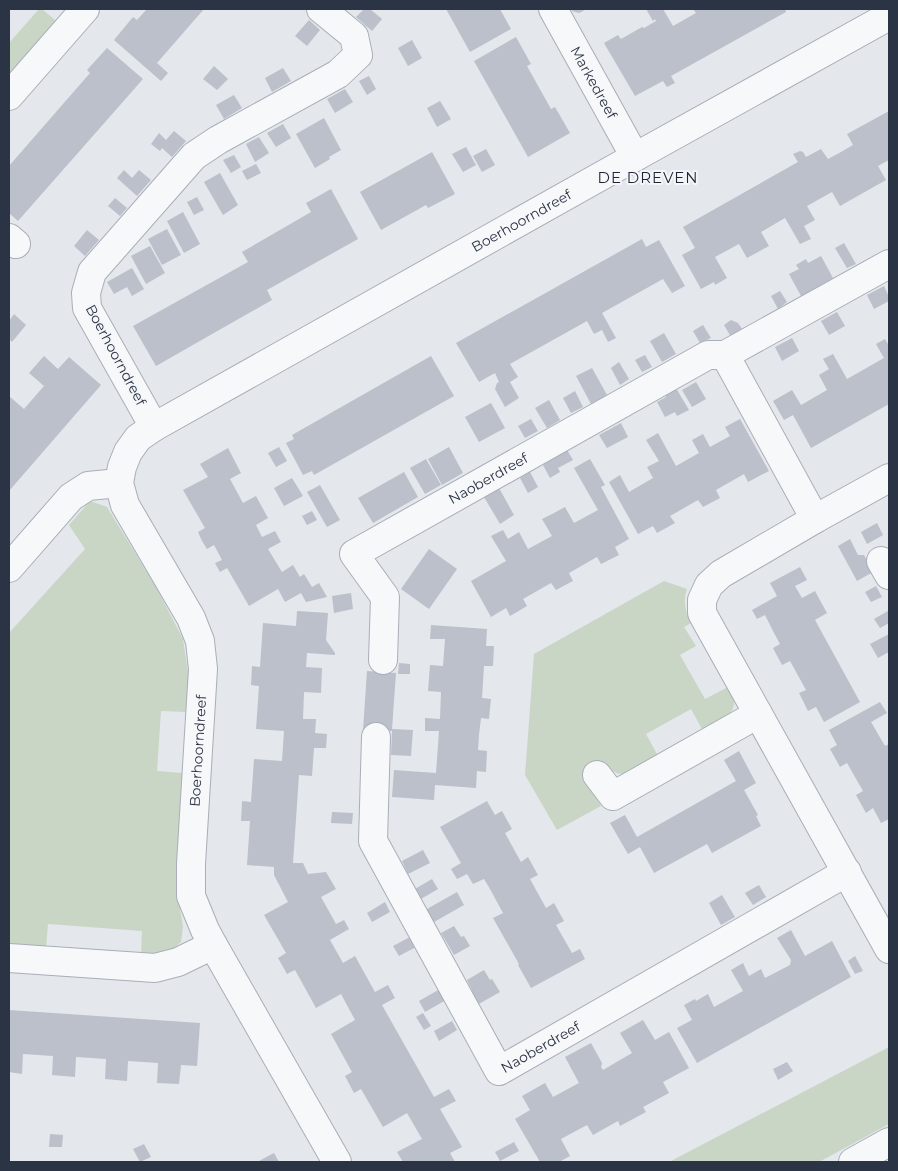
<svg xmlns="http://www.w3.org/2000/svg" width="898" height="1171" font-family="Montserrat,sans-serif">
<rect width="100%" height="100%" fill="#e4e7ec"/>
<g fill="#c9d6c5">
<path d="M39,9H42L56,21L9,75V43Z"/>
<path d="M90,501L107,507L156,587L183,639L189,679L186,712L161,711L157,771L183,773L176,887L183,926L181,942L164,956L141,955L142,931L48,924L46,948L9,946V633L85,549L69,525Z"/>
<path d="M664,581L687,589C683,601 685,612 691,623L684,627L696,646L680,655L705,699L728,687C730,692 734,697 734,702C734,718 715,724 703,731L691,709L646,734L658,756C651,760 633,772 626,774C617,775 609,770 605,763H603L585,772L584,776L601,806L557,830L525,775L534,654Z"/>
<path d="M889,1047V1124L819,1162H669Z"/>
</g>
<g fill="#bbc0ca">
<path d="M147,9H204L157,63L168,73L161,81L114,40L133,17L137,20Z"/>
<path d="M364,9H370L382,19L372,31L356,17Z"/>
<path d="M446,9H500L511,29L470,52Z"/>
<path d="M571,9H587L579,13L572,11Z"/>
<path d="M646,9H663L673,26L696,13L693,9H785L786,12L671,76L675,83L667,87L663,81L635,96L604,43L618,35L621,39L642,27L644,28L656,21L655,19L653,21Z"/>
<path d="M309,20L320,30L307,46L295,36Z"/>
<path d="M516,37L531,64L527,66L551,109L555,107L570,133L528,157L474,61Z"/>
<path d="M412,40L422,58L408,66L398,48Z"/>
<path d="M107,48L143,79L18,221L9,213V166L90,73L87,70Z"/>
<path d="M214,66L228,79L217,90L203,79Z"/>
<path d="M283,68L291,81L272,92L265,78Z"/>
<path d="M369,76L376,89L367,95L359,81Z"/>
<path d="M345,89L353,102L335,113L327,99Z"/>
<path d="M234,95L242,108L224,119L216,105Z"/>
<path d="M440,101L451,119L437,127L427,108Z"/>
<path d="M889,111V160L878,166L886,180L840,206L832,192L807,206L815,220L804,226L811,239L800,244L785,218L761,232L769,246L747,258L739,244L715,257L727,278L715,285L714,282L701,289L682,255L695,248L683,227L798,162L793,154L800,151L803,152L806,157L821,149L828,159L841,152L853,145L847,134Z"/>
<path d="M324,118L341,150L329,157L330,159L315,168L296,134Z"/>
<path d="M283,124L291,138L276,147L267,133Z"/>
<path d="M174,131L186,141L172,157L162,148L160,151L151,144L159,133L166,140Z"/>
<path d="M259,137L269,153L255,162L246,144Z"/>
<path d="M466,147L476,165L463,172L452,154Z"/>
<path d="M486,149L495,165L482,172L473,156Z"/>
<path d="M432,152L455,194L428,208L426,205L381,230L360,192Z"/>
<path d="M234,155L241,167L231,173L223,160Z"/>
<path d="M256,164L261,173L247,180L242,171Z"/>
<path d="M124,170L132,178L139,170L151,180L137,196L117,178Z"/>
<path d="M220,173L238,205L223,215L204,182Z"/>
<path d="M331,189L358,239L267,290L272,300L156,366L133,326L248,262L242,252L311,212L306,203Z"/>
<path d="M197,197L204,210L194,215L187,202Z"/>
<path d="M115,198L127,208L120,216L108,206Z"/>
<path d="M183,212L200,244L184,253L167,221Z"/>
<path d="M167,229L181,255L162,265L148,239Z"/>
<path d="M87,230L99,240L85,256L74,246Z"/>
<path d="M642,239L646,247L659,240L685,286L672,293L663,279L602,313L616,338L608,342L602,330L594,334L587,321L510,364L518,377L510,382L519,398L505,407L495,389L497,383L499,382L495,373L479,382L456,343Z"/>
<path d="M844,243L856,264L847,268L835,248Z"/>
<path d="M150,246L165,273L146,284L131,256Z"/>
<path d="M821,256L833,278L801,296L789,274L799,269L796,265L806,259L808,263Z"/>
<path d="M132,268L144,289L132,296L127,287L114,294L107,282Z"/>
<path d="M884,286L889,297V301L874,309L867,295Z"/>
<path d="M780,291L787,302L778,309L771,296Z"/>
<path d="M837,312L845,326L829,335L821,321Z"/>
<path d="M14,314L26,325L12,342L9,339V321Z"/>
<path d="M731,320L738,323L743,330L731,337L724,325Z"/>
<path d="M703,325L711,338L700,343L693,331Z"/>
<path d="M664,333L676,354L662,362L650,341Z"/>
<path d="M792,338L799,351L782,361L775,347Z"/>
<path d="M885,339L889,346V404L811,448L793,415L784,420L773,401L792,390L801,405L827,390L819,375L829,369L823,359L833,354L847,379L884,358L876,344Z"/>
<path d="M645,355L652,367L642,372L635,360Z"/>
<path d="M44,356L58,369L69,357L101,385L9,491V396L24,409L44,386L29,373Z"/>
<path d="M431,356L454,396L314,475L312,471L303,475L286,443L294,439L292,435Z"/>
<path d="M619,362L629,379L620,385L611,368Z"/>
<path d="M592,368L607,395L591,404L576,376Z"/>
<path d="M696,382L706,399L692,407L682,390Z"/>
<path d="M676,388L689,410L677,416L675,412L665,417L657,402L666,397L665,394Z"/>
<path d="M575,391L583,407L571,413L563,398Z"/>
<path d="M549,400L560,420L547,428L535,408Z"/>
<path d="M491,403L505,428L479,442L465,417Z"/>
<path d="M531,419L538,431L525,438L518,426Z"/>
<path d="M740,419L769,471L748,482L744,474L716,490L720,498L703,507L698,500L670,516L675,523L657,533L653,526L638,534L609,482L620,475L629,492L653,478L647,467L659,461L646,440L658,433L676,466L699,453L692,440L703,434L710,447L730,436L725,427Z"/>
<path d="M621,423L628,437L607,448L599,435Z"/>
<path d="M279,447L287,461L276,467L268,453Z"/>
<path d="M449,447L463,473L442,485L428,459Z"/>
<path d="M228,448L241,473L230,479L243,503L256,496L268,518L256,525L262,537L275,531L281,542L268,549L282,572L293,565L300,577L304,574L312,587L319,583L327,597L306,602L301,593L285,602L278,589L249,606L227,568L220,572L215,563L222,560L214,545L207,549L202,541L198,532L205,528L183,490L208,477L200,464Z"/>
<path d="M566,448L573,460L558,468L560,472L550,478L543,465L553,459L551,456Z"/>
<path d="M426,459L441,485L425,494L410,468Z"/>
<path d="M590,459L605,485L601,487L629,539L615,547L619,555L601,564L597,557L569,573L573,581L556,590L551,583L523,599L527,606L510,616L506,608L491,617L471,581L506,561L491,536L503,530L508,539L519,532L528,549L552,536L542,519L554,513L565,507L574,523L598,510L574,468Z"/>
<path d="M404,472L418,497L373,523L358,498Z"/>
<path d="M530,472L538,487L528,493L520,478Z"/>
<path d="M292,478L303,496L284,506L274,488Z"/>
<path d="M320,485L340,520L327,527L307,492Z"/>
<path d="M499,488L514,515L500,524L484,497Z"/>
<path d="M312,511L317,520L307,525L302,516Z"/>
<path d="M877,523L883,535L867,544L861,532Z"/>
<path d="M850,539L858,555H864L873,572L857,581L838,546Z"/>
<path d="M429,549L457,569L429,609L401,589Z"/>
<path d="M800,567L807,580L795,586L802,598L815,591L827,613L815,620L860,702L824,722L816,707L808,711L799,693L806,690L790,661L782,665L773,648L780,644L773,631L765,615L757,619L752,610L777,596L770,583Z"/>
<path d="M876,586L882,597L871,602L865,592Z"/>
<path d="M351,593L353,609L334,613L332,596Z"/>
<path d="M297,611L328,613L326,640L335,653V655L307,653L306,667L322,668L321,693L304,692L303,719H316L315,733L327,734L326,748H314L312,776L299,775L293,863H303L308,874L326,872L336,889L321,897L336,924L344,920L349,929L330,940L343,963L355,956L375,992L388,985L395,998L382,1005L434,1097L449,1089L456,1101L440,1109L462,1147L450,1153L455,1162H403L397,1152L422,1139L407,1113L383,1127L361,1089L354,1093L345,1076L352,1072L331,1034L355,1020L341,994L316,1008L295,970L287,974L278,958L286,953L264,915L288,902L274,875V867L247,865L250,821H241L242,801L251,802L254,759L282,761L284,731L256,729L259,686L251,685L252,666L260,667L263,623L296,626Z"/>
<path d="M888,611L889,613V623L880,628L874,619Z"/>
<path d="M431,625L487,629L486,646H494L493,666H484L482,698L491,699L489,719L481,718L479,735L478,750L487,751L486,772L477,771L476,788L435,785L434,800L392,797L394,770L436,773L439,731H425V718L440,719L441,692L428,691L430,665L443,666L445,639H430Z"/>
<path d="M889,634V652L878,658L870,644Z"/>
<path d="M399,663L410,664V674H398Z"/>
<path d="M367,671L396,673L392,729L413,730L411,756L391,755L392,731L363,730Z"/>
<path d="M880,702L887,713L871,722L885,746L889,744V819L881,823L873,808L866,813L856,795L863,791L847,763L840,767L830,749L837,745L829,730Z"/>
<path d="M739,751L756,783L744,790L758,815L756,816L761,826L712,853L707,844L654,873L640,847L628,854L610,823L625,815L637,837L736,781L724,760Z"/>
<path d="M487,801L495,815L502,811L512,829L505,833L521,862L528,857L538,875L530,879L546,908L554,903L564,921L556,925L572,953L580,949L585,959L531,988L518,965L519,964L493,918L503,913L490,889L484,879L473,884L467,874L457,879L451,869L461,863L440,827Z"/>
<path d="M332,812L353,813L352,824L331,823Z"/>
<path d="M423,850L430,863L408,874L402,861Z"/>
<path d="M432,879L438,889L421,899L415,889Z"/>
<path d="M759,885L766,897L753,905L745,893Z"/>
<path d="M457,892L464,905L434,922L427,909Z"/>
<path d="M722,895L735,917L721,925L709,903Z"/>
<path d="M385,902L390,912L372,922L367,913Z"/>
<path d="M454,926L461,937L464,936L470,946L454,955L441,933Z"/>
<path d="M791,930L805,956L832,941L851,977L697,1063L677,1028L692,1020L684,1005L695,999L696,1001L708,994L714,1007L743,991L731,970L743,963L749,976L761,969L765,978L790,965L791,960L777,938Z"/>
<path d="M410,937L416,947L399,956L393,946Z"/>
<path d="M855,956L863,971L855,974L848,961Z"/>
<path d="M484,970L490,980L492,979L500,992L477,1005L470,991L472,990L467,980Z"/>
<path d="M440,989L446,1000L425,1012L419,1001Z"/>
<path d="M9,1010L200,1023L197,1066L181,1065L179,1084L157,1083L158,1063L128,1061L127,1081L105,1079L106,1059L76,1057L75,1077L63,1076L52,1075L53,1056L23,1054L22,1074L9,1072Z"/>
<path d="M423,1013L431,1026L424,1030L416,1017Z"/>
<path d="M643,1020L655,1040L669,1032L689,1068L663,1082L669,1093L643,1107L646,1112L620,1126L618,1121L593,1135L587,1125L561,1139L570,1156L559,1162H540L515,1119L530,1110L522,1096L545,1083L553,1097L579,1083L565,1057L591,1043L602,1063L601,1067L603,1070L632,1053L620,1033Z"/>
<path d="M452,1021L457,1030L439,1041L434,1031Z"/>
<path d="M787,1062L793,1071L778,1080L773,1069Z"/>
<path d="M50,1134L63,1135L62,1147H49Z"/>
<path d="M514,1142L519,1151L500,1161L495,1152Z"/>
<path d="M144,1144L151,1157L140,1162L133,1149Z"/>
<path d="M274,1153L279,1162H257Z"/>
</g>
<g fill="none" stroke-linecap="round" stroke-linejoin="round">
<g stroke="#a9aeb7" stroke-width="30">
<g id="minor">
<path id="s1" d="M553,9L635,157"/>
<path d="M9,96L85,9"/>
<path d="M9,238L16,244"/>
<path d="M725,355L889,264"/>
<path d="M154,427L87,308L86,293L92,272L194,156L218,140L338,74L358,55L354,36L321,9"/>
<path d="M889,478L815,519L721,574L709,585L702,600V613L708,624L889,949"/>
<path d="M881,561L889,575"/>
<path d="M9,568L71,497L88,486L119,483"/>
<path id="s2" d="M383,660L385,597L354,554L708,355H725L815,519"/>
<path id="s3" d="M376,737L373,841L499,1071L847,872"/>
<path d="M597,775L613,796L758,714"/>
<path d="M9,958L155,968L178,962L213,945"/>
<path id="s4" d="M337,1162L213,945L205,930L191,896V864L203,669L200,641L191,618L125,505L119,483L122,467L128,452L138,438L154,427L635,157L889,16"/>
<path d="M853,1162L889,1142"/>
</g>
</g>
<use href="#minor" stroke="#f7f8fa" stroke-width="28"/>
</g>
<g text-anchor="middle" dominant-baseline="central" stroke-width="4" stroke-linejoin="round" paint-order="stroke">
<g font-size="14" fill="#2b3445" stroke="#f4f6f9">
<text stroke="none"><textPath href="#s1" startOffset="84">Markedreef</textPath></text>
<text stroke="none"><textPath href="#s4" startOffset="1228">Boerhoorndreef</textPath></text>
<text transform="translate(116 355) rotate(62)">Boerhoorndreef</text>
<text stroke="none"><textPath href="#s2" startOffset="270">Naoberdreef</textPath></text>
<text stroke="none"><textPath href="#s4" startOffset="449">Boerhoorndreef</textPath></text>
<text stroke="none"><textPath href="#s3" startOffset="414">Naoberdreef</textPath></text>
</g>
<g font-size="15" letter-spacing="1" fill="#1d2536" stroke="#f4f6f9">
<text x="648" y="177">DE DREVEN</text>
</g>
</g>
<rect width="898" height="1171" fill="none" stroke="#2b3445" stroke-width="20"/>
</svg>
